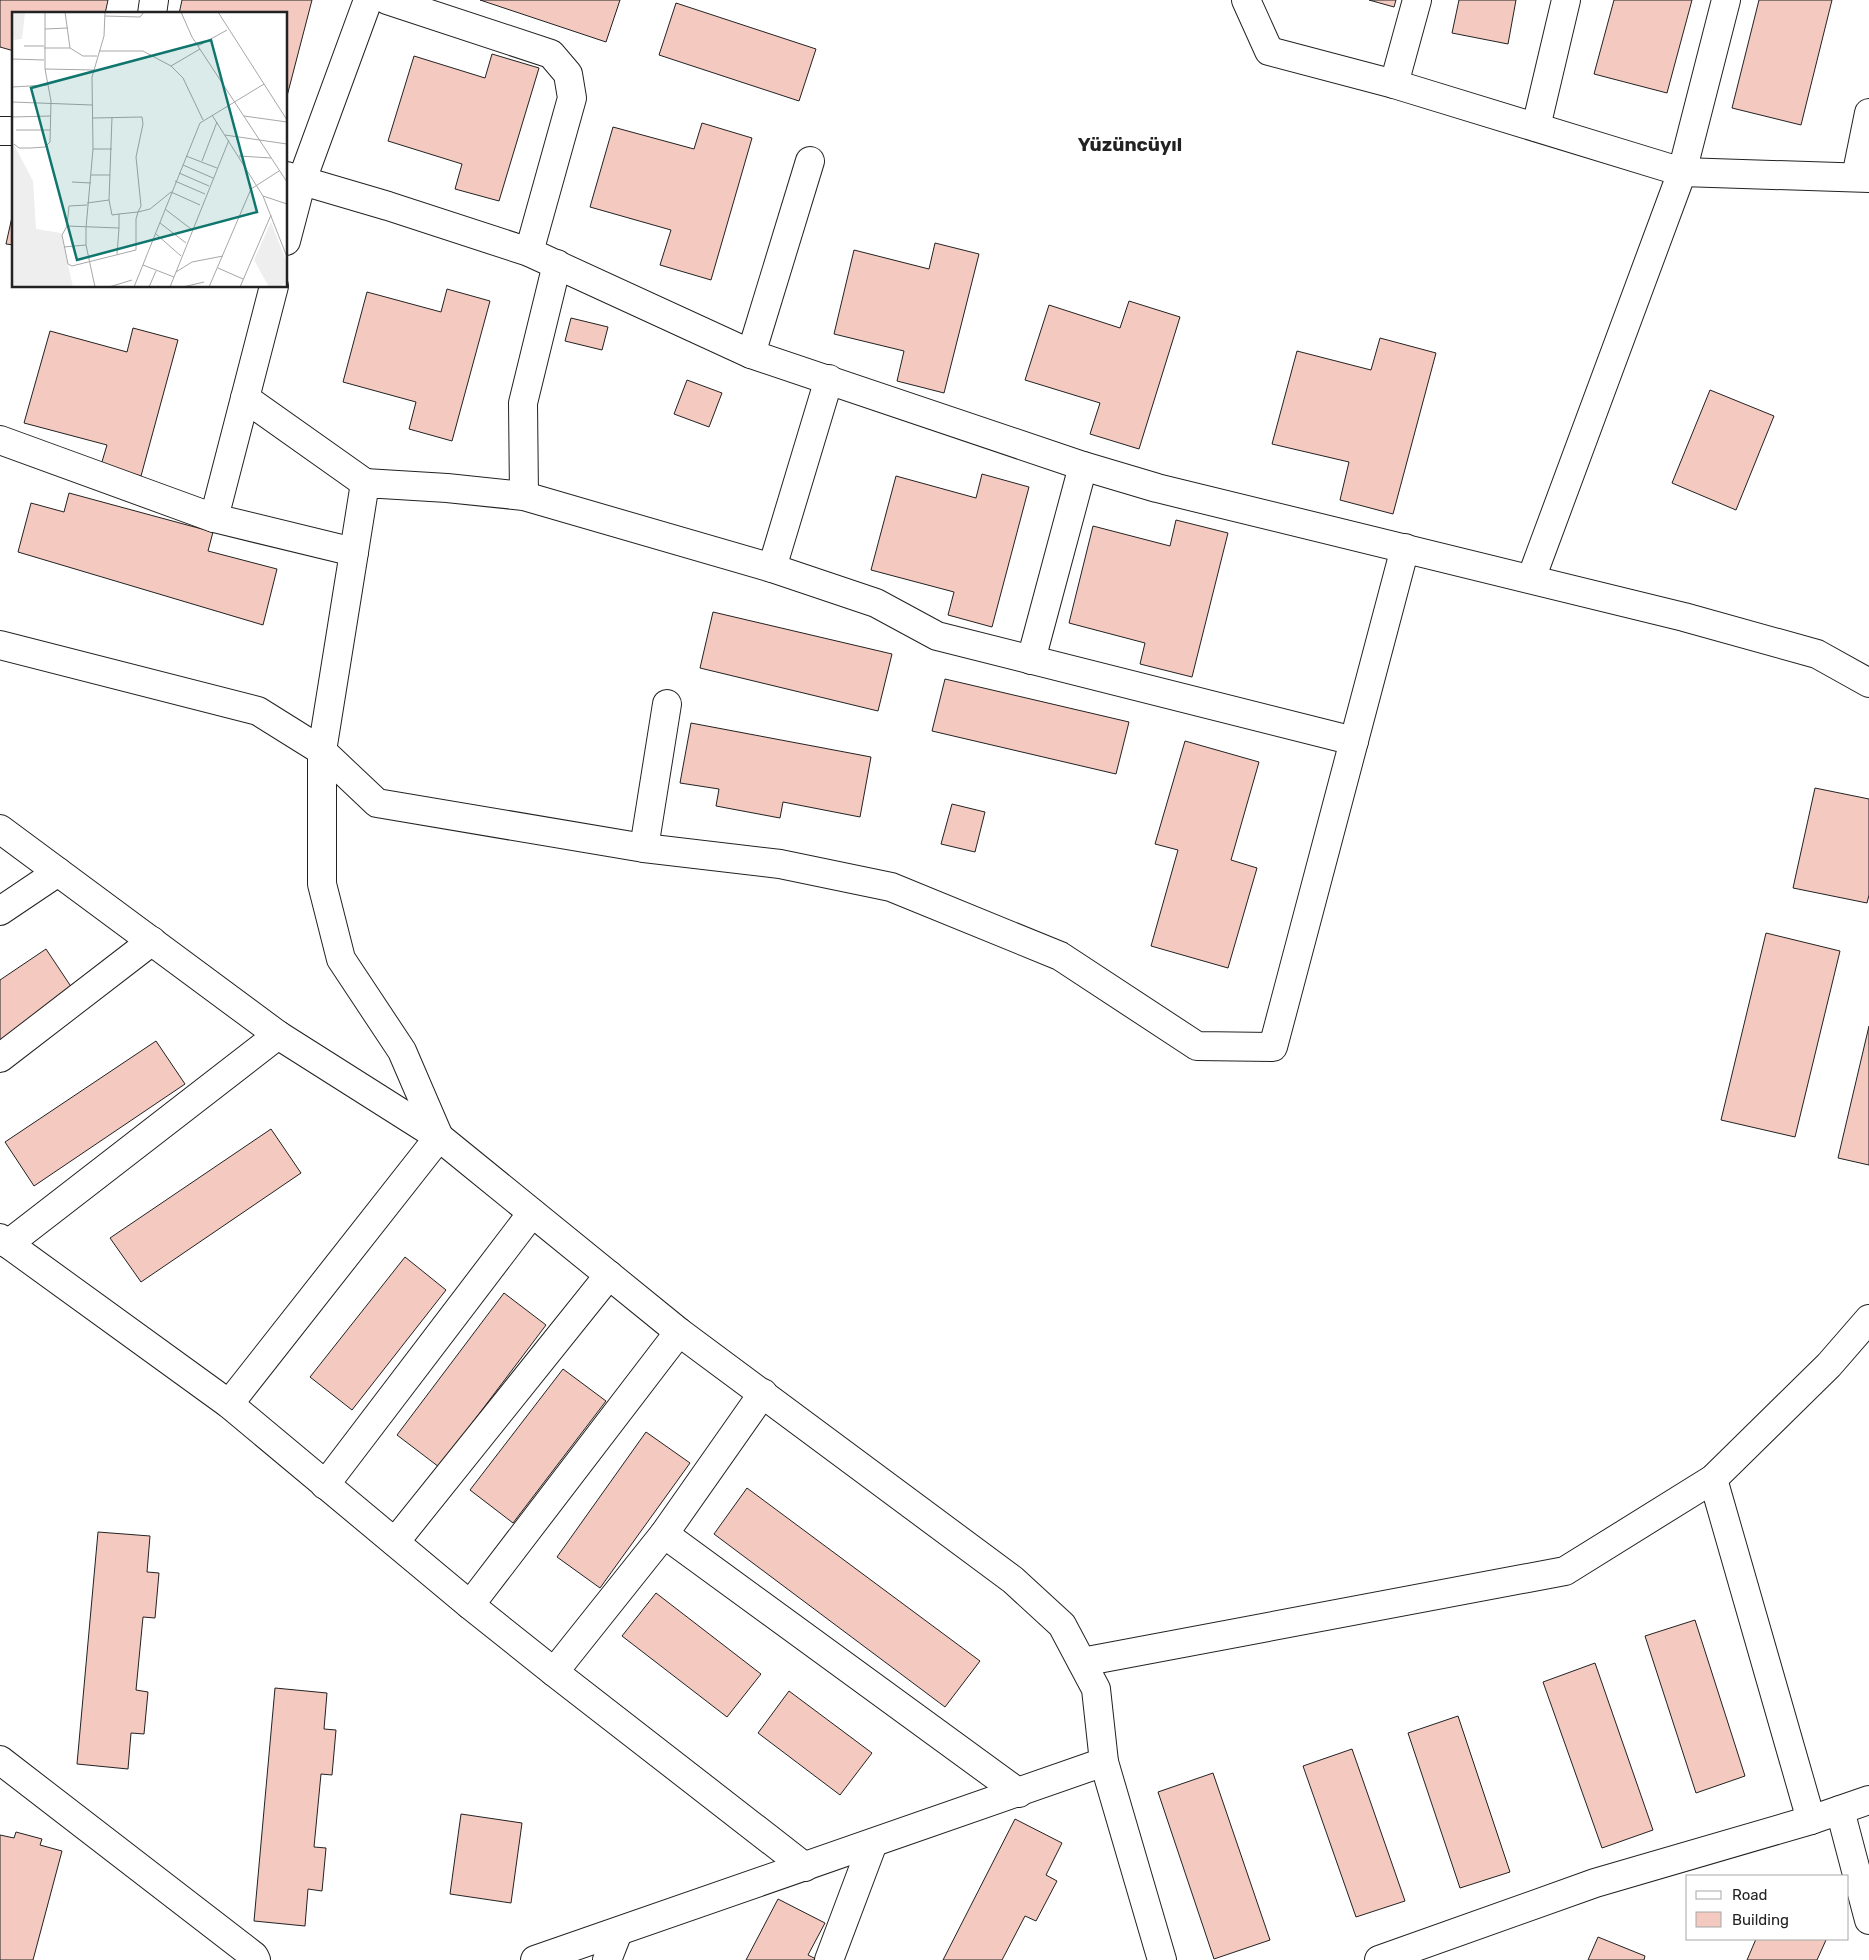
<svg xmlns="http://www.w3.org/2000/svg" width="1869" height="1960" font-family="Rubik,sans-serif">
<rect width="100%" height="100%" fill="#fff"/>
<g fill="#f3c9c0" stroke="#222">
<path d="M0,0H108L105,14H14V51L0,47Z"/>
<path d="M182,0H312L286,100V14H179Z"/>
<path d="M480,0H620L606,42Z"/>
<path d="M1369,0H1396L1394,7Z"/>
<path d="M1459,0H1516L1508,44L1452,33Z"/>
<path d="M1614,0H1692L1667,93L1594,74Z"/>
<path d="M1759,0H1832L1801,125L1732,108Z"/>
<path d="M676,3L816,49L799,101L659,55Z"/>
<path d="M492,54L539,68L499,201L455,189L462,164L388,141L414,56L485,78Z"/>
<path d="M702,123L752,138L711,280L660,265L671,230L590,207L613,127L694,149Z"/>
<path d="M14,208V245L6,244Z"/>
<path d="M935,243L979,254L944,393L897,381L904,351L834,334L854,250L929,269Z"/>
<path d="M447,289L490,301L452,441L409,429L416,402L343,382L367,292L441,312Z"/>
<path d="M1129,301L1180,317L1139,449L1090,434L1100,403L1025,380L1049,305L1120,328Z"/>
<path d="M571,318L608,327L602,350L565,341Z"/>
<path d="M133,328L178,340L141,476L101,465L107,445L24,423L50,331L127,352Z"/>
<path d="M1380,338L1436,353L1393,514L1340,500L1349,462L1272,444L1297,351L1371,370Z"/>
<path d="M687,380L722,393L709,427L674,414Z"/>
<path d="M1710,390L1774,416L1736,510L1672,483Z"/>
<path d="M982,474L1029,487L992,627L948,615L954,592L871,570L896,476L976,498Z"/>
<path d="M69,493L213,532L208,551L277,569L263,625L18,552L31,503L64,512Z"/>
<path d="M1176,520L1228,533L1192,677L1140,664L1145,643L1069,623L1093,526L1170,546Z"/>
<path d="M713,612L892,654L878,711L700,668Z"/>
<path d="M945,679L1129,722L1116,774L932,731Z"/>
<path d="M691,723L871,757L860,817L783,802L780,818L716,806L719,789L680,783Z"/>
<path d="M1185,741L1259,762L1231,860L1257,868L1228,968L1151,946L1178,850L1155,844Z"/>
<path d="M1815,788L1869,799V895L1867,903L1793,888Z"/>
<path d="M952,804L985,812L975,852L941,844Z"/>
<path d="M1766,933L1840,951L1795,1137L1721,1120Z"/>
<path d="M46,949L76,994L0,1046V980Z"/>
<path d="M1869,1026V1165L1838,1158Z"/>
<path d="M156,1041L185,1084L34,1186L5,1142Z"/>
<path d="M271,1129L301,1173L141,1282L110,1238Z"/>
<path d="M405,1257L446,1290L352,1410L310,1377Z"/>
<path d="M504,1293L546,1325L439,1467L397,1435Z"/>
<path d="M563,1369L606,1401L513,1523L470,1490Z"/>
<path d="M646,1432L690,1463L600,1588L557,1557Z"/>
<path d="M747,1488L980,1661L945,1707L714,1534Z"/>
<path d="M98,1532L150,1536L147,1572L159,1573L155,1618L143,1617L136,1690L148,1692L144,1734L131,1733L128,1769L77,1764Z"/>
<path d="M656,1593L761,1674L727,1717L622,1636Z"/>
<path d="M1695,1620L1745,1776L1696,1793L1645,1636Z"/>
<path d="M1595,1663L1653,1830L1602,1848L1543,1682Z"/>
<path d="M275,1688L327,1693L324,1729L336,1730L332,1775L321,1774L314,1847L326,1848L322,1891L308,1889L305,1926L254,1921Z"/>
<path d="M789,1691L872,1753L840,1795L758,1733Z"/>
<path d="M1458,1716L1510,1872L1460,1888L1408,1733Z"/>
<path d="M1352,1749L1405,1901L1356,1917L1303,1766Z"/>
<path d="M1213,1773L1270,1940L1214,1959L1158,1792Z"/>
<path d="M461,1814L522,1823L511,1903L450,1894Z"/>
<path d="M1015,1819L1062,1843L1046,1875L1057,1881L1036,1921L1025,1916L1002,1960H943Z"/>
<path d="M16,1832L42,1839L40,1845L62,1851L33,1960H0V1835L14,1838Z"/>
<path d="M778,1899L825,1923L808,1955L818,1960H746Z"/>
<path d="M1598,1937L1645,1956L1644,1960H1588Z"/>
<path d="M1756,1939H1824L1826,1940L1817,1960H1747Z"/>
</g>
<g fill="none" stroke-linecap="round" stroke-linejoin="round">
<g stroke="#222" stroke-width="30">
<g id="minor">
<path d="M387,0L551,54L568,74L572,98L529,252"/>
<path d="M1246,0L1269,51L1394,84L1682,172L1869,178"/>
<path d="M152,14L154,0"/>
<path d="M1394,84L1417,0"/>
<path d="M1536,127L1566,0"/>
<path d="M0,131H14"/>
<path d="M286,176L388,206L529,252L751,354L1083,466L1157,488L1684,617L1817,654L1869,683"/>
<path d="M1856,177L1869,113"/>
<path d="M286,241L302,180L368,0"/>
<path d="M751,354L810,161"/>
<path d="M245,398L365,483"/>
<path d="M0,440L214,518"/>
<path d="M524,496L523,403L557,264"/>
<path d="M354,552L365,483L447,488L524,496L772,568L876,603L937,636L1354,741"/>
<path d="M772,568L829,379"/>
<path d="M1531,579L1682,172L1726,0"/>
<path d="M0,645L258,711L322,751L377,803L644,848L780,864L891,887L1060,956L1197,1046L1273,1047L1405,548"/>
<path d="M1031,660L1083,466"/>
<path d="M0,829L278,1035L439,1137L679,1332L1013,1580L1062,1625L1096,1689L1104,1762L1162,1960"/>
<path d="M644,848L667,704"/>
<path d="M0,911L58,872"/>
<path d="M0,1058L152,941"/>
<path d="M0,1238L229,1404L470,1605L554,1672L805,1867"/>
<path d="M8,1244L278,1035"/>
<path d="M229,1404L439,1137L402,1051L341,959L322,884V751L354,552L214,518L274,286"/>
<path d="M1713,1479L1811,1820"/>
<path d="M325,1485L532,1213"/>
<path d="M664,1534L1019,1793"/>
<path d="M395,1542L609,1275"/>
<path d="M470,1605L679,1332"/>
<path d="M1082,1662L1565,1571L1713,1479L1829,1365L1869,1319"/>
<path d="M554,1672L664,1534L763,1393"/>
<path d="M0,1760L254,1956L256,1960"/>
<path d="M1840,1810L1869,1920"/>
<path d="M535,1960L1104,1762"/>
<path d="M607,1960L618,1932"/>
<path d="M829,1960L873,1843"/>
<path d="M1379,1960L1595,1883L1811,1820L1869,1800"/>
</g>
</g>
<use href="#minor" stroke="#fff" stroke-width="28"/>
</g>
<g text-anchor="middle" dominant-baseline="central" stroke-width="4" stroke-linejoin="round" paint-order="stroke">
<g font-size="19" font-weight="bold" fill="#222" stroke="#fff">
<text x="1130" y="144">Yüzüncüyıl</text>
</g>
</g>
<g transform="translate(12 12)">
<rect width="275" height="275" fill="#fff"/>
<path d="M0,0H13L10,27L0,28ZM0,129L21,169L24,217L49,221L61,275H0ZM259,210L275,251V270L267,275H257L242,248Z" fill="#eee"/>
<path fill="none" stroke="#a7a7a7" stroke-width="1" d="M53,0L58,36M169,0L180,25L275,170M206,0L275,108M93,4L128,5L132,0M33,17L56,16M12,34H32M186,34L215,18M32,36H58L71,44H85M87,39H131L159,54L171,66L191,108M0,47L32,48M159,54L188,37M33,57L82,58M0,75V90L80,93M0,75L35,73M200,103L251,184L275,245M232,104L275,110M0,105L39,104M100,105L97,188L100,203L107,202M81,106L130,105L131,112L124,145L129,194L126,200L124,207V238L60,254L56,252L50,223L55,214L107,216V202L126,200L138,197L159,180L188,193M4,118H38M213,123L275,132M2,132L7,136H19L33,135L38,130L39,89L33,57V0M81,137H100M174,144L205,156M227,144L259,146M190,149L205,110M171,153L201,166M167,161L197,174M79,163H98M163,169L193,182M60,170L79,171M251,184L275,192M75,191L97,188M153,197L179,217M148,211L174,231M55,214L57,194L75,193M144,222L169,244M52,235L74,233M105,242L107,216M131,253L162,265M206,256L231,267M164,260L180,250L211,244M83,275L74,233V216L81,137L80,65L92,24L93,0M97,275L120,268M122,275L188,111L252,72M137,275L144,259M158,275L217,128M171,275L192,270M197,275L239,177L267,159M228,275L259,203"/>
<path fill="#0f766e" fill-opacity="0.15" stroke="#0f766e" stroke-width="2.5" d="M199,28L245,200L65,248L19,76Z"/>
<rect width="275" height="275" fill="none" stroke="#222" stroke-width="2.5"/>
</g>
<rect x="1686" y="1875" width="162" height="65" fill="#ffffff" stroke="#a7a7a7"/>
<rect x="1696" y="1891" width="25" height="8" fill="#ffffff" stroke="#a7a7a7"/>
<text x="1732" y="1900" font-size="15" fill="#222222">Road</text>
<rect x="1696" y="1912" width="25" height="15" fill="#f3c9c0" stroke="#a7a7a7"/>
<text x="1732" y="1925" font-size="15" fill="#222222">Building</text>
</svg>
